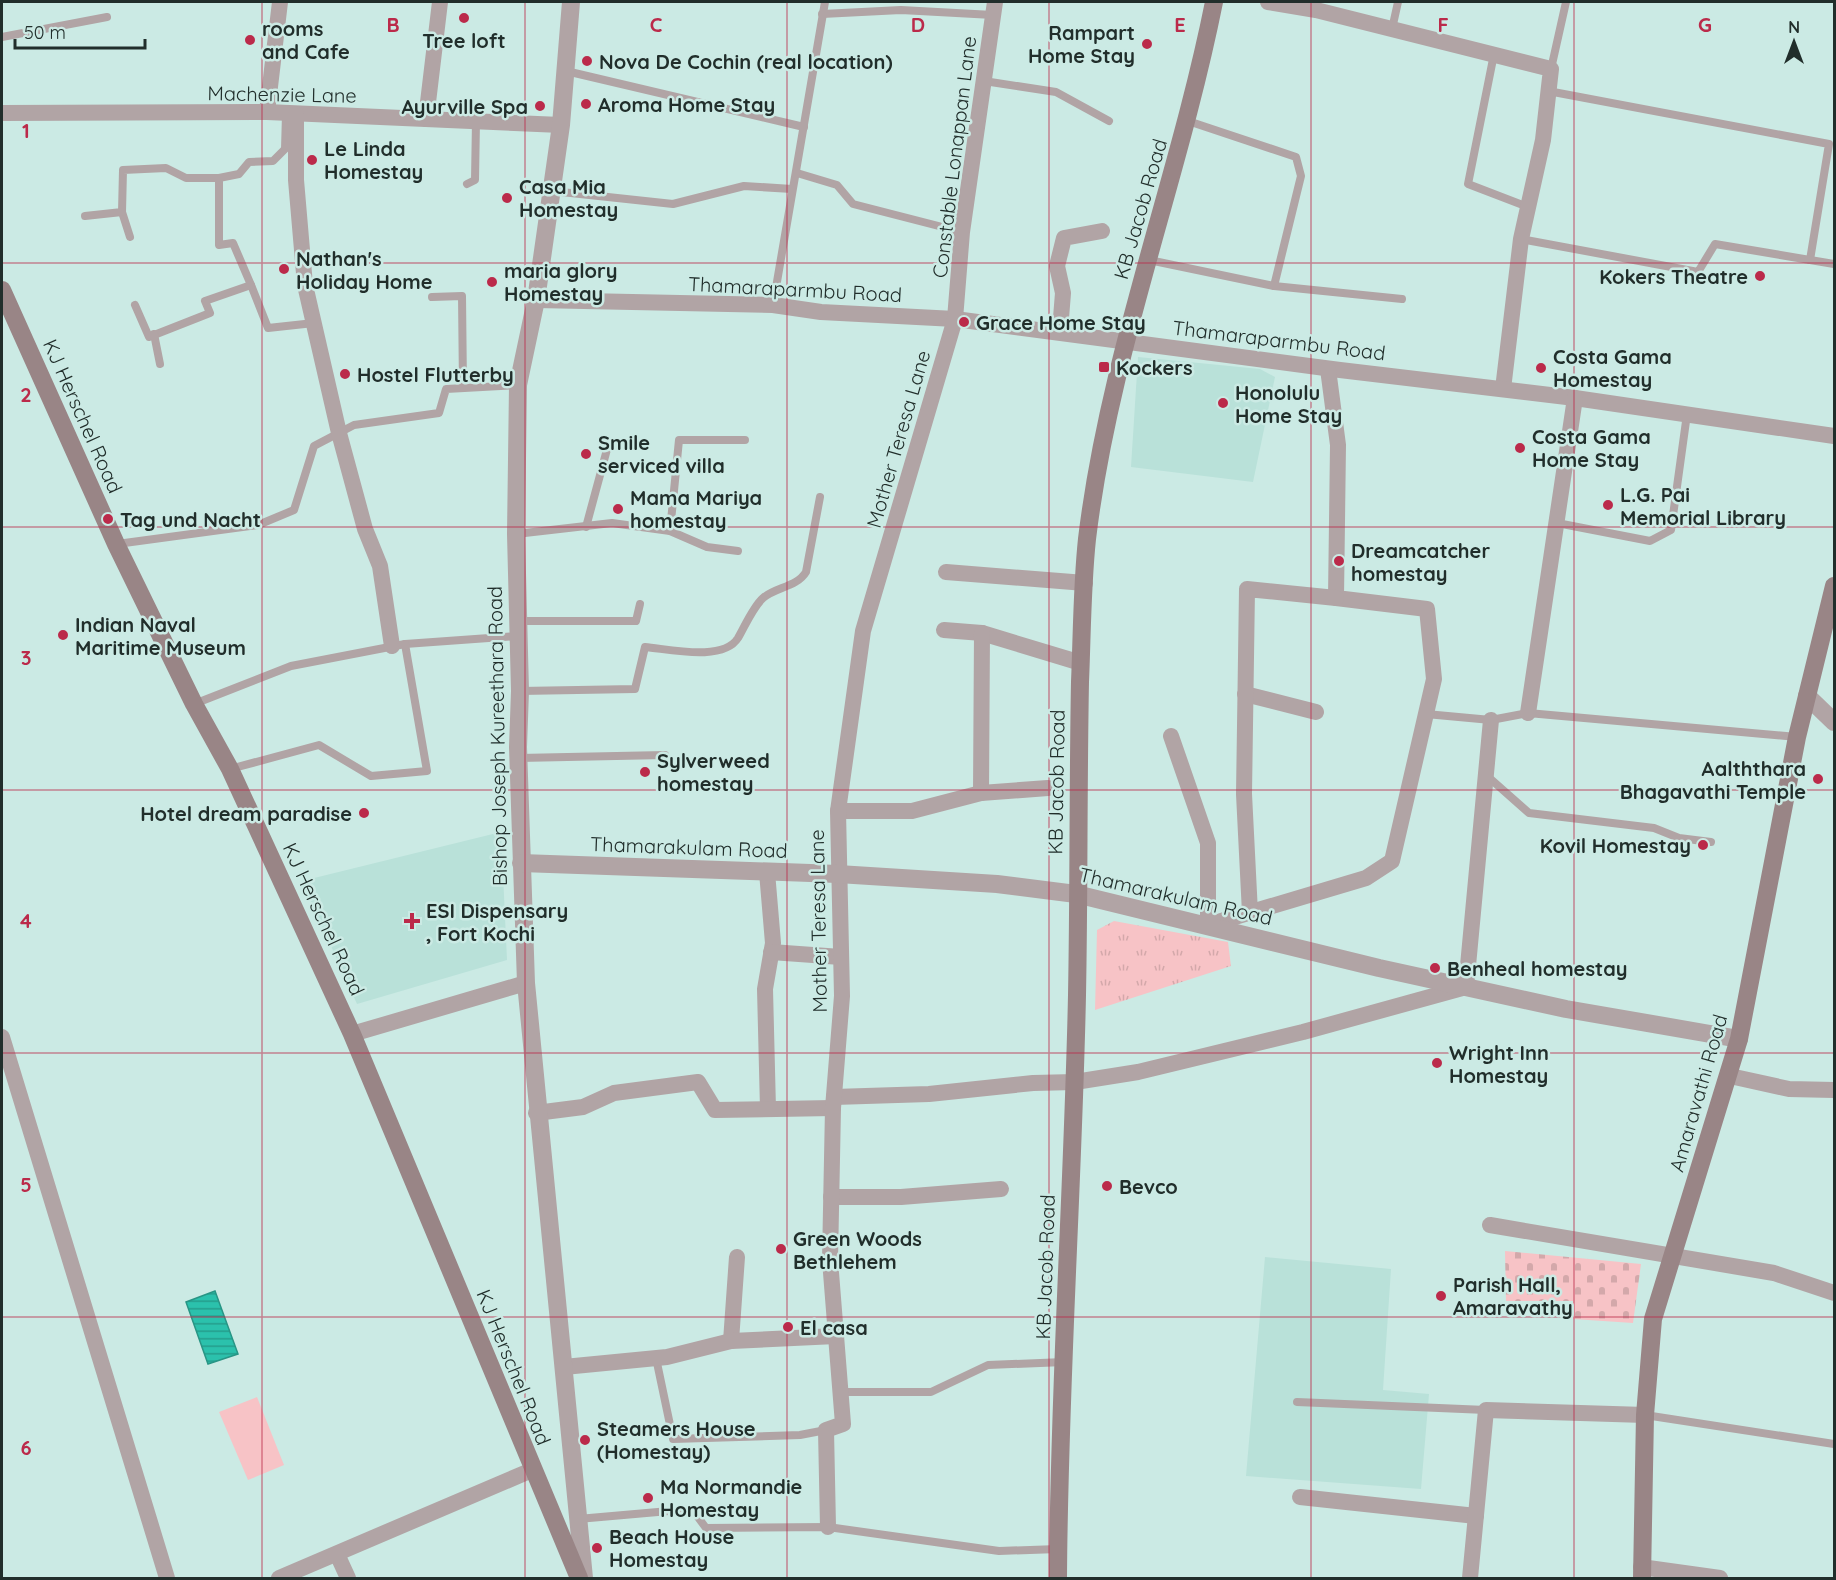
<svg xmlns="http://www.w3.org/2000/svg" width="1836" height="1580" font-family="Quicksand,sans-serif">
<defs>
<pattern id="cemetery-stones" width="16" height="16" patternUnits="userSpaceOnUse" patternTransform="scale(1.5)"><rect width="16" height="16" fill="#f7c3c6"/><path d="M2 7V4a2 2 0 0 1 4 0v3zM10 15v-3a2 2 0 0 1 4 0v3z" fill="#d3a8aa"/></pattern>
<pattern id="park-tufts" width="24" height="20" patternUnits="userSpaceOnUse" patternTransform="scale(1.5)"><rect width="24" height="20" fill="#f7c3c6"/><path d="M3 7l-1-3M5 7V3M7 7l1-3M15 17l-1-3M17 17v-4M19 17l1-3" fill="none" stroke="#d3a8aa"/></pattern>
<pattern id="water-rules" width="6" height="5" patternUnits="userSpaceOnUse" patternTransform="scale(1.5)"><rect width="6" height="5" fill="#2bc1ac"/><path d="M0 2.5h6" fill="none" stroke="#249d8c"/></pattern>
</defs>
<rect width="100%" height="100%" fill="#cbeae4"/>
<g fill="#b9e1d9">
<path d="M1138,357L1260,369L1275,377L1253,482L1131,467Z"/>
<path d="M501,832L507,960L357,1004L302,881Z"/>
<path d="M1265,1257L1391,1269L1383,1390L1429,1394L1421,1489L1246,1476Z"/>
</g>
<path fill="#f7c3c6" d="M257,1397L284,1465L248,1480L219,1412Z"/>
<path fill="url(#cemetery-stones)" d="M1505,1251L1641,1264L1633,1323L1573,1319V1301H1506Z"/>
<path fill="url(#park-tufts)" d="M1114,921L1228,942L1231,966L1095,1010L1097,930Z"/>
<path fill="url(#water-rules)" stroke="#289585" stroke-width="1.5" d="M215,1291L238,1354L208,1364L186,1302Z"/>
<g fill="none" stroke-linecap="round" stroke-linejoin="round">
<g stroke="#b1a4a5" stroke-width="8">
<path d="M822,14L901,10L993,15"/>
<path d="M1392,29L1398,2"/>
<path d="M2,37L107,17"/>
<path d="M1494,54L1468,184L1528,207"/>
<path d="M1551,69L1566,2"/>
<path d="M566,71L804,127"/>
<path d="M984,81L1056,92L1109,121"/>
<path d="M1548,91L1829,144L1810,260"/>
<path d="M1188,121L1296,157L1301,176L1274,286"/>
<path d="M797,173L837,185L853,204L962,232"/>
<path d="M467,184L475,180L476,121"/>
<path d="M552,191L673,204L744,186L792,189"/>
<path d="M122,212L130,237"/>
<path d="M85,216L122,212L123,170L166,168L186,178H219"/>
<path d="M1521,239L1698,272L1715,244L1834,264"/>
<path d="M1149,260L1274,286L1402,299"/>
<path d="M251,285L268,328L314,323"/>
<path d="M432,297L462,296L463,388"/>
<path d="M135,305L149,337L210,313L205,301L251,285L233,243L219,245V178L239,174L249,162L273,161L285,149L286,114"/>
<path d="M773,305L825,2"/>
<path d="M154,334L160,364"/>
<path d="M1557,523L1650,541L1671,530L1687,414"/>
<path d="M586,527L609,442"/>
<path d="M670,531L679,440H745"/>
<path d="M516,534L612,523L670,531L707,547L738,551"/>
<path d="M117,544L258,525L294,510L314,446L354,425L439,413L446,389L518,385"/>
<path d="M518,621H636L640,604"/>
<path d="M520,691L635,689L645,647C669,649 723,662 738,638C745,626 753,607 763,598C776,587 797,587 806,572L820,497"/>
<path d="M194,704L291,666L405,644L518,636"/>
<path d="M1426,714L1491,720L1528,713L1797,737"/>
<path d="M519,758L665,755"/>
<path d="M230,769L319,745L371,776L427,771L405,644"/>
<path d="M1486,775L1529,813L1654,828L1679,838L1711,842"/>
<path d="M656,1358L673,1439L800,1435L826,1430"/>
<path d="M840,1392H931L988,1365L1064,1362"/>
<path d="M1297,1402L1486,1410"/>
<path d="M1645,1415L1834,1444"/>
<path d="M578,1519L692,1509L706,1528L828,1527L999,1551L1058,1549"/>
</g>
<g stroke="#b1a4a5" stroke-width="16">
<path d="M1268,2L1316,10L1551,69L1543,140L1521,239L1503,389"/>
<path d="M267,112L280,2"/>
<path d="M2,113L267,112L561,125"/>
<path d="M296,114V180L305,285L339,433L365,529L380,566L392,646"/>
<path d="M426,119L440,2"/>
<path d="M536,300L773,305L821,312L955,319L1340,370L1575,398L1834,436"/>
<path d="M1066,332L1061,318L1063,293L1057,266L1064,238L1102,231"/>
<path d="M946,572L1085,583"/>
<path d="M944,630L982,633L1081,663"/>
<path d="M1245,694L1316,712"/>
<path d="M1528,713L1575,398"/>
<path d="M1171,736L1208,843V925L1366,878L1392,861L1434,679L1427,609L1336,598L1338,445L1328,369"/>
<path d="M981,793L982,633"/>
<path d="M838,811H912L981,793L1048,788"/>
<path d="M767,872L773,943L765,989L768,1109"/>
<path d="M1250,913L1244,794L1247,589L1336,598"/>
<path d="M771,952L841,957"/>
<path d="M352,1034L526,983"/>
<path d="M2,1037L167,1578"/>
<path d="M1730,1076L1789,1089L1834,1090"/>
<path d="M834,1097L929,1094L1033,1083L1075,1082L1138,1072L1303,1032L1466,987L1491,720"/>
<path d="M536,1113L583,1107L614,1093L698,1082L715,1110L833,1108"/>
<path d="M831,1197H901L1001,1189"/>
<path d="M1490,1225L1774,1273L1834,1293"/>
<path d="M731,1341L737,1257"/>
<path d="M564,1367L667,1357L731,1341L836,1336"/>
<path d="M1300,1497L1476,1516"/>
<path d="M828,1527L826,1430L843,1424L830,1260L833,1108L842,996L838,811L863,631L955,319L962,232L995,2"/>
<path d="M337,1554L348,1578"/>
<path d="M1641,1567L1720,1578"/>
<path d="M279,1578L532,1470"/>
<path d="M1470,1578L1486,1410L1645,1415"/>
</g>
<g stroke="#b1a4a5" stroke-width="18">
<path d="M571,2L561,125L536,300L518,385L516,534L520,691L518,747L526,983L584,1578"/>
<path d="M1807,696L1834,722"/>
<path d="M521,863L838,874L997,884L1076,894L1379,968L1566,1009L1739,1039"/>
</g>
<g stroke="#998586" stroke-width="18">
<path d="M2,290L116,544L194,704L230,769L352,1034L579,1578"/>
<path d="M1058,1578C1059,1384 1073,1189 1077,995C1079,891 1078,787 1080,682C1082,635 1082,586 1087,539C1109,355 1178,182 1214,2"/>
<path d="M1642,1578L1645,1415L1653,1319L1739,1039L1797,737L1834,586"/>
</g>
</g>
<path fill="none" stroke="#bb2a4a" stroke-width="1.5" stroke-opacity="0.55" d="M262,2V1578M525,2V1578M787,2V1578M1049,2V1578M1311,2V1578M1574,2V1578M2,263H1834M2,527H1834M2,790H1834M2,1053H1834M2,1317H1834"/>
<g fill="#bb2a4a" stroke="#cbeae4" stroke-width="2">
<circle cx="464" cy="18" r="6"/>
<circle cx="250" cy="40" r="6"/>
<circle cx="1147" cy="44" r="6"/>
<circle cx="587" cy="61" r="6"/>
<circle cx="586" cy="104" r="6"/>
<circle cx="540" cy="106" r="6"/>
<circle cx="312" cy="160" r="6"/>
<circle cx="507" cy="198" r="6"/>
<circle cx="284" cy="269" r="6"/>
<circle cx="1760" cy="276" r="6"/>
<circle cx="492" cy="282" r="6"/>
<circle cx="964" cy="322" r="6"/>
<rect x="1098" y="361" width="12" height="12" rx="3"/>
<circle cx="1541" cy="368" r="6"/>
<circle cx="345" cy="374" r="6"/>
<circle cx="1223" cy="403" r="6"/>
<circle cx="1520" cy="448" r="6"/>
<circle cx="586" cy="454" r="6"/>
<circle cx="1608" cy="505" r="6"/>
<circle cx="618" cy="509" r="6"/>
<circle cx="108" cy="519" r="6"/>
<circle cx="1339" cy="561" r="6"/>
<circle cx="63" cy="635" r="6"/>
<circle cx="645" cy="772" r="6"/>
<circle cx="1818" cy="779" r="6"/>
<circle cx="364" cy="813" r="6"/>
<circle cx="1703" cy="845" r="6"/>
<path d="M409 912h6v6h6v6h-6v6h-6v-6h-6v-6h6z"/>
<circle cx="1435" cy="968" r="6"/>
<circle cx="1437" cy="1063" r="6"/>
<circle cx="1107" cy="1186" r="6"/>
<circle cx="781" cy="1249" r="6"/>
<circle cx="1441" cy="1296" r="6"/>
<circle cx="788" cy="1327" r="6"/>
<circle cx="585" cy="1440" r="6"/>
<circle cx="648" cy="1498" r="6"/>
<circle cx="597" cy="1548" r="6"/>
</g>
<g text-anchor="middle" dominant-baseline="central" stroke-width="5" stroke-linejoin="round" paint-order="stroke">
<g font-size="20" font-weight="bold" fill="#212e2b" stroke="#cbeae4" text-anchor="start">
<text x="262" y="28">rooms<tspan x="262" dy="23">and Cafe</tspan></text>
<text x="1135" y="32" text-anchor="end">Rampart<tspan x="1135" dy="23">Home Stay</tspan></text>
<text x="464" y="40" text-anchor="middle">Tree loft</text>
<text x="599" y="61">Nova De Cochin (real location)</text>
<text x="598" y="104">Aroma Home Stay</text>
<text x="528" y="106" text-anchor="end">Ayurville Spa</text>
<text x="324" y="148">Le Linda<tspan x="324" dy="23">Homestay</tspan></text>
<text x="519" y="186">Casa Mia<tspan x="519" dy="23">Homestay</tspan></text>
<text x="296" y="258">Nathan's<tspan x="296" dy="23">Holiday Home</tspan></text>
<text x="504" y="270">maria glory<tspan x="504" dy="23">Homestay</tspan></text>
<text x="1748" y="276" text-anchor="end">Kokers Theatre</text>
<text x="976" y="322">Grace Home Stay</text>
<text x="1553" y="356">Costa Gama<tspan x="1553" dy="23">Homestay</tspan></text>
<text x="1116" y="367">Kockers</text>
<text x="357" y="374">Hostel Flutterby</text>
<text x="1235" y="392">Honolulu<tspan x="1235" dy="23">Home Stay</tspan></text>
<text x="1532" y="436">Costa Gama<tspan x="1532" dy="23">Home Stay</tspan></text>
<text x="598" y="442">Smile<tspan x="598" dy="23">serviced villa</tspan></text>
<text x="1620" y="494">L.G. Pai<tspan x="1620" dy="23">Memorial Library</tspan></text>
<text x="630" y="497">Mama Mariya<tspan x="630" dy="23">homestay</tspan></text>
<text x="120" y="519">Tag und Nacht</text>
<text x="1351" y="550">Dreamcatcher<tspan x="1351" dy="23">homestay</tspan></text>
<text x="75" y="624">Indian Naval<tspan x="75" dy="23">Maritime Museum</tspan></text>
<text x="657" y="760">Sylverweed<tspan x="657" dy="23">homestay</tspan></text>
<text x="1806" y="768" text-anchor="end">Aalththara<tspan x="1806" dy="23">Bhagavathi Temple</tspan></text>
<text x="352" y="813" text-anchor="end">Hotel dream paradise</text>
<text x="1691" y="845" text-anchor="end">Kovil Homestay</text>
<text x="426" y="910">ESI Dispensary<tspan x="426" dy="23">, Fort Kochi</tspan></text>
<text x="1447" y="968">Benheal homestay</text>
<text x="1449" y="1052">Wright Inn<tspan x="1449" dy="23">Homestay</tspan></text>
<text x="1119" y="1186">Bevco</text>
<text x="793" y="1238">Green Woods<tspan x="793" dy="23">Bethlehem</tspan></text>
<text x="1453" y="1284">Parish Hall,<tspan x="1453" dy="23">Amaravathy</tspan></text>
<text x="800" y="1327">El casa</text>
<text x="597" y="1428">Steamers House<tspan x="597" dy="23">(Homestay)</tspan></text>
<text x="660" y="1486">Ma Normandie<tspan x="660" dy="23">Homestay</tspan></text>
<text x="609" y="1536">Beach House<tspan x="609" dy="23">Homestay</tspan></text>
</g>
<g font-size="20" fill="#212e2b" stroke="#cbeae4">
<text transform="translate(282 94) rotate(1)">Machenzie Lane</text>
<text transform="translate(954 157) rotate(-83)">Constable Lonappan Lane</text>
<text transform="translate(1140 209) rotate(-74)">KB Jacob Road</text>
<text transform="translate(795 289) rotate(3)">Thamaraparmbu Road</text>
<text transform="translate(1279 340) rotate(7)">Thamaraparmbu Road</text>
<text transform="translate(83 416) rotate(66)">KJ Herschel Road</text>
<text transform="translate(898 439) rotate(-74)">Mother Teresa Lane</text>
<text transform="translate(497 736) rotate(-91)">Bishop Joseph Kureethara Road</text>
<text transform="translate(1056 782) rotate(-89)">KB Jacob Road</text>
<text transform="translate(689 847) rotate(2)">Thamarakulam Road</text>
<text transform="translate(1176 896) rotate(13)">Thamarakulam Road</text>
<text transform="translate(324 919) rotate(65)">KJ Herschel Road</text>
<text transform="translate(818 921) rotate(-91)">Mother Teresa Lane</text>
<text transform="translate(1698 1093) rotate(-74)">Amaravathi Road</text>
<text transform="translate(1045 1267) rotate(-88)">KB Jacob Road</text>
<text transform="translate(514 1367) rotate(68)">KJ Herschel Road</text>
</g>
</g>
<g font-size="20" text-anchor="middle" font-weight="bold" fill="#bb2a4a" stroke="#cbeae4" stroke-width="5" stroke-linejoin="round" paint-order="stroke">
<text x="393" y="32">B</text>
<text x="656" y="32">C</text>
<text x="918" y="32">D</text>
<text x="1180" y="32">E</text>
<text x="1443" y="32">F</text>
<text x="1705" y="32">G</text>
<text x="26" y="138">1</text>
<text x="26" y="402">2</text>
<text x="26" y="665">3</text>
<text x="26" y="928">4</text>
<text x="26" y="1192">5</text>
<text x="26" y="1455">6</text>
</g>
<rect width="1836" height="1580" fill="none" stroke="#212e2b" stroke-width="6"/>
<g transform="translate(1794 42)" stroke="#cbeae4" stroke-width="4.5" paint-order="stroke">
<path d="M0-4.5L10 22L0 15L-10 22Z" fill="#212e2b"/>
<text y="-9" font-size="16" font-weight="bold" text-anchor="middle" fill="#212e2b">N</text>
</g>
<path d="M15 39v9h130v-9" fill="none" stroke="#212e2b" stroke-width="3"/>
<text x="24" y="39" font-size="18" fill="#212e2b" stroke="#cbeae4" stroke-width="4.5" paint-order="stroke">50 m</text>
</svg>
